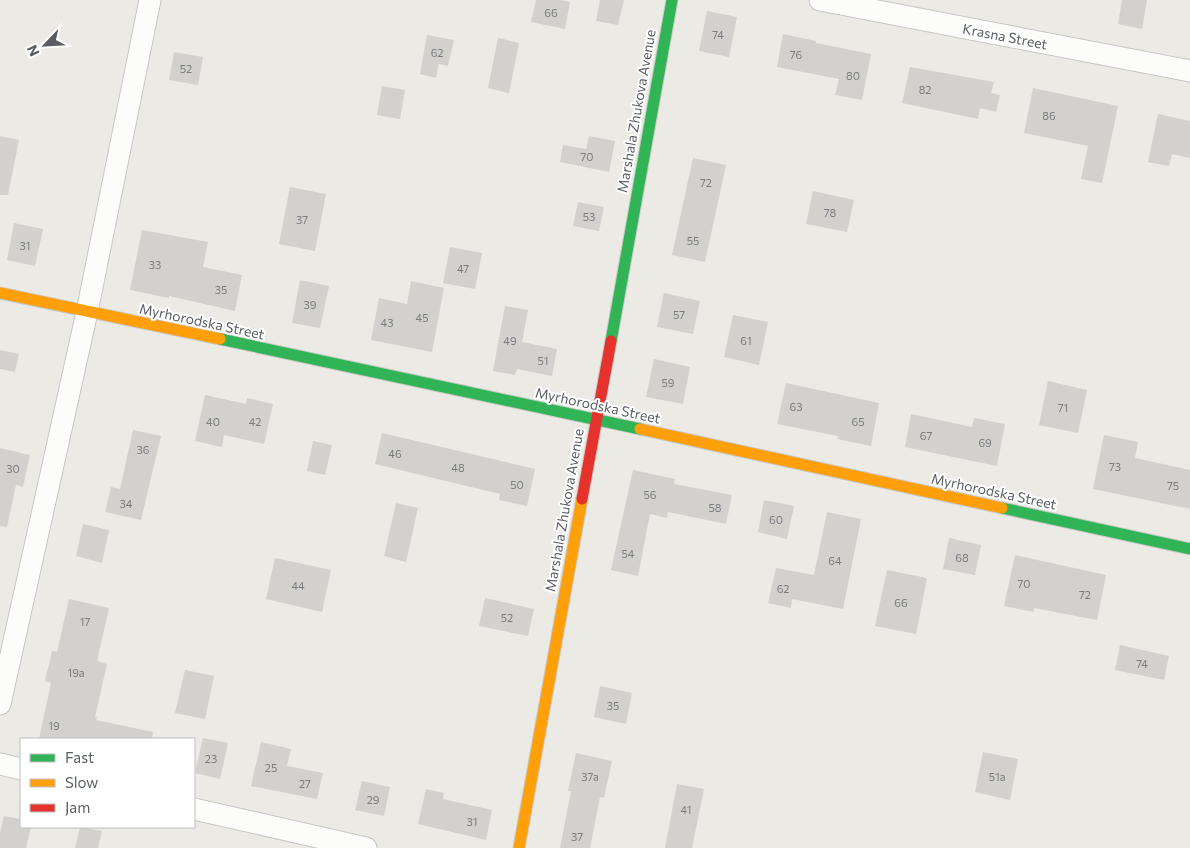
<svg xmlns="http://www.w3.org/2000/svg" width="1190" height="848" font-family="Commissioner,sans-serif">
<rect width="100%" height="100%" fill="#ebeae5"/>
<g fill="#d2d1ce">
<path d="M536,0H560L570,2L565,29L531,22Z"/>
<path d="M600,0H624L618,25L596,21Z"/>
<path d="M1122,0H1147L1142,29L1118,24Z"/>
<path d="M707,11L737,17L729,57L699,51Z"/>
<path d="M783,34L816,41V43L871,54L862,100L835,95L839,79L777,67Z"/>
<path d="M427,35L454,40L448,66L439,64L436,78L420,74Z"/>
<path d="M498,38L519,43L509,93L488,88Z"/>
<path d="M174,52L203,57L198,85L169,80Z"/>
<path d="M910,67L994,82L991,93L1000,95L996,112L980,108L978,119L902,103Z"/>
<path d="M382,86L405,90L400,119L377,115Z"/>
<path d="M1033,88L1118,106L1102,183L1081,179L1088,146L1024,133Z"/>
<path d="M1158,114L1190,121V158L1172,154L1169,166L1148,162Z"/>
<path d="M0,136L19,140L8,195H0Z"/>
<path d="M589,136L615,141L609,172L560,162L563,145L586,149Z"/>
<path d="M693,158L726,165L705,262L672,255Z"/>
<path d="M290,187L326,194L315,251L279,244Z"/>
<path d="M813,191L854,200L847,232L806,224Z"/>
<path d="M578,202L604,207L599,231L573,226Z"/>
<path d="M14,223L43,229L35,266L7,260Z"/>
<path d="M142,230L208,242L203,267L242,275L235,311L169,296V298L130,290Z"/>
<path d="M450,247L482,253L475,289L443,283Z"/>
<path d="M300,280L329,286L320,328L292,323Z"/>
<path d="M411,281L444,288L432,352L371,340L379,298L407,304Z"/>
<path d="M664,293L700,301L693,334L657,327Z"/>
<path d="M505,306L528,310L522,342L557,349L552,376L517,369L515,375L493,371Z"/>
<path d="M733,315L768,322L759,365L724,357Z"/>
<path d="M0,350L19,354L15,372L0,369Z"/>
<path d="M654,359L690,367L683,404L646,397Z"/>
<path d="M1048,381L1087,390L1078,433L1039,425Z"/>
<path d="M786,383L879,403L871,446L837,439L838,436L777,424Z"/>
<path d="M205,395L246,404L247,398L273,404L264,444L224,435L222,447L195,441Z"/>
<path d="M911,414L972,427L974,418L1005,424L997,466L905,447Z"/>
<path d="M133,430L161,436L141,520L105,512L111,487L120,489Z"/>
<path d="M382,433L535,469L527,506L499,500L500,494L375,464Z"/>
<path d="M1104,435L1138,442L1135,458L1190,470V509L1093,489Z"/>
<path d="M313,441L332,445L325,475L307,471Z"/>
<path d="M0,448L30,455L23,487L16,485L7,527L0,526Z"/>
<path d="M633,470L675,479L674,484L732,495L726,524L668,512L667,518L650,514L638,576L611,570Z"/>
<path d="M764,500L794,506L787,539L758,532Z"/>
<path d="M396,503L418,508L406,562L384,556Z"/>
<path d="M827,512L861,519L843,609L792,599L791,608L768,603L776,568L814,575Z"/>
<path d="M83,524L109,530L102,563L76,556Z"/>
<path d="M949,538L981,545L975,575L943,569Z"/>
<path d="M1015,555L1106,575L1097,620L1034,608V612L1004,606Z"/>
<path d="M275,558L331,570L322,612L266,599Z"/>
<path d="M887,570L927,578L916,634L875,626Z"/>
<path d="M485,598L534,609L528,636L479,626Z"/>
<path d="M69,599L109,608L97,661L107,664L95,717H97L96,720L153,732L152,739H39L51,683L45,681L52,651L57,652Z"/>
<path d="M1120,645L1169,656L1164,680L1115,670Z"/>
<path d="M185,670L214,676L205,719L175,713Z"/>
<path d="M600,686L632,693L626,724L594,717Z"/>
<path d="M203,738L228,743L220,779L195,773Z"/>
<path d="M261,742L291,749L287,766L323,773L317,799L251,786Z"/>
<path d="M983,752L1018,759L1010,800L975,792Z"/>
<path d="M576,753L612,761L604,798L600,797L590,848H560L571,791H568Z"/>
<path d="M362,781L390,787L384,816L355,810Z"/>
<path d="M677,784L704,789L692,848H665Z"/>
<path d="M426,789L444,793L443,799L492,810L486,840L418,824Z"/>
<path d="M4,816L21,819V827H31L26,848H0V833Z"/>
<path d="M80,827L102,831L98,848H75Z"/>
</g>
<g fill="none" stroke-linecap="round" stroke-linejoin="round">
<g stroke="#c7c7c5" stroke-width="23">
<g id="street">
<path d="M820,0L1190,71"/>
<path d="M0,704L87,312L150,0"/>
<path d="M0,764L21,769"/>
<path d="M194,809L366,848"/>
</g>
</g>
<g stroke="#c7c8c7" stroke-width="13">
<g id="fast">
<path d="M220,339L640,429"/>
<path d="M611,341L672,0"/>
<path d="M1002,508L1190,549"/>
</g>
</g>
<g stroke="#c7c8c7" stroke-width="13">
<g id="slow">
<path d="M0,293L220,339"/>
<path d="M640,429L1002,508"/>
<path d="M519,848L582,499"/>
</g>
</g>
<g stroke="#c7c8c7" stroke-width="13">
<path id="jam" d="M582,499L611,341"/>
</g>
<use href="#street" stroke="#fcfcfb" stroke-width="21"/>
<use href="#fast" stroke="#30b455" stroke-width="11"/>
<use href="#slow" stroke="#ff9f0a" stroke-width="11"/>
<use href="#jam" stroke="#e5322d" stroke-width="11"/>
</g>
<g text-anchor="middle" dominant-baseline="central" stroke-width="4" stroke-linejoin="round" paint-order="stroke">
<g font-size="11" fill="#797c7f">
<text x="551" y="12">66</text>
<text x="718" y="34">74</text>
<text x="437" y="52">62</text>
<text x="796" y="54">76</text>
<text x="186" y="68">52</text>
<text x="853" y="75">80</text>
<text x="925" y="89">82</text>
<text x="1049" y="115">86</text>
<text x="587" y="156">70</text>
<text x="706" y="182">72</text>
<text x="830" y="212">78</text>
<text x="589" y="216">53</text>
<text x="302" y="219">37</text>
<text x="693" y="240">55</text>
<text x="25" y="245">31</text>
<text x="155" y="264">33</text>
<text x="463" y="268">47</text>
<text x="221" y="289">35</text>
<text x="310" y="304">39</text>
<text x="679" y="314">57</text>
<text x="422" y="317">45</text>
<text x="387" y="322">43</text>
<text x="510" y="340">49</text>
<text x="746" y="340">61</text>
<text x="543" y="360">51</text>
<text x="668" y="382">59</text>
<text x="796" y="406">63</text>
<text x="1063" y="407">71</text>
<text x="213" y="421">40</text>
<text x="255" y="421">42</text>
<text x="858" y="421">65</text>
<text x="926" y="435">67</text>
<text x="985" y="442">69</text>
<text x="143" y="449">36</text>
<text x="395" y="453">46</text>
<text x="1115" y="466">73</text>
<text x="458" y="467">48</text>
<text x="13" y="468">30</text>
<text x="517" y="484">50</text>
<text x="1173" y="485">75</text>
<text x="650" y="494">56</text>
<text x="126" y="503">34</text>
<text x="715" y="507">58</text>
<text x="776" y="519">60</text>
<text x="628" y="553">54</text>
<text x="962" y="557">68</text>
<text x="835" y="560">64</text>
<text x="1024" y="583">70</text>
<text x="298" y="585">44</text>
<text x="783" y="588">62</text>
<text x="1085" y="594">72</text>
<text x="901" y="602">66</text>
<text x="507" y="617">52</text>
<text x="85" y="621">17</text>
<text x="1142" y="663">74</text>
<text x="76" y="672">19а</text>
<text x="613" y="705">35</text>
<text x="54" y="725">19</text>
<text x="211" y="758">23</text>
<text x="271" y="767">25</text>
<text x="590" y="776">37а</text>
<text x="997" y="776">51а</text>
<text x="305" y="783">27</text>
<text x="373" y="799">29</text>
<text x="686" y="809">41</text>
<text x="472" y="821">31</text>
<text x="577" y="836">37</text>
</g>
<g font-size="14" fill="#5a5e63" stroke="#fff">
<text transform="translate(1005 36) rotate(11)">Krasna Street</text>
<text transform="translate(636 111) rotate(-80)">Marshala Zhukova Avenue</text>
<text transform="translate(202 321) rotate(12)">Myrhorodska Street</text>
<text transform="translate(598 405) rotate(12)">Myrhorodska Street</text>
<text transform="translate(994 491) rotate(12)">Myrhorodska Street</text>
<text transform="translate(564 510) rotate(-80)">Marshala Zhukova Avenue</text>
</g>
</g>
<rect x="20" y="738" width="175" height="90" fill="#ffffff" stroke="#bdbfc1"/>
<rect x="30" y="754" width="25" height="8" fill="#30b455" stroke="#bdbfc1"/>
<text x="65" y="763" font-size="15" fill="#5a5e63">Fast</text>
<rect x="30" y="779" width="25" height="8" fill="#ff9f0a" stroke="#bdbfc1"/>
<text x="65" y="788" font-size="15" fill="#5a5e63">Slow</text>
<rect x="30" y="804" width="25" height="8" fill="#e5322d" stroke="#bdbfc1"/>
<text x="65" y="813" font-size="15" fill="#5a5e63">Jam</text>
<g transform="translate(45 45) rotate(245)" stroke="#ffffff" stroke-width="4" paint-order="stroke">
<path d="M0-4L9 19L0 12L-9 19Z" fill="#5a5e63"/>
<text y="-8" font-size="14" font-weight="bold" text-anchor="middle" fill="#5a5e63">N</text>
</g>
</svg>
